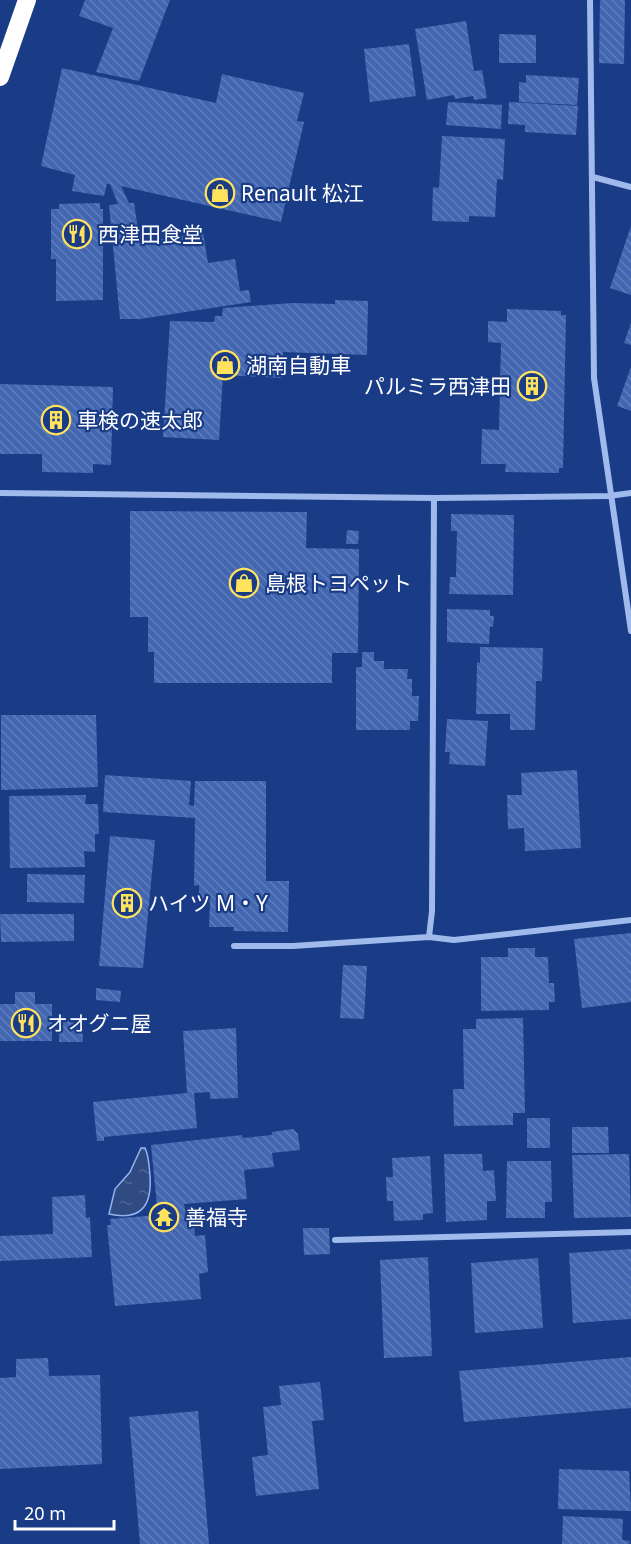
<svg xmlns="http://www.w3.org/2000/svg" width="631" height="1544" font-family="'Noto Sans','Noto Sans JP',sans-serif">
<defs>
<pattern id="water-ripples" width="26" height="14" patternUnits="userSpaceOnUse" patternTransform="scale(1.5)"><rect width="26" height="14" fill="#304a82"/><path d="M2 4q2-2 4 0t4 0M15 11q2-2 4 0t4 0" fill="none" stroke="#4f6595"/></pattern>
<pattern id="building-back-hatch" width="6" height="6" patternUnits="userSpaceOnUse" patternTransform="scale(1.5)"><rect width="6" height="6" fill="#4366b0"/><path d="M-1 5l2 2M0 0l6 6M5-1l2 2" fill="none" stroke="#5f7dbc"/></pattern>
</defs>
<rect width="100%" height="100%" fill="#1a3c87"/>
<path fill="url(#water-ripples)" stroke="#94b3ee" stroke-width="1.5" d="M141,1148H145C149,1156 149,1166 150,1176C152,1206 141,1221 109,1214L115,1189L130,1172Z"/>
<g fill="url(#building-back-hatch)">
<path d="M85,0H170L139,81L96,72L113,28L79,16Z"/>
<path d="M600,0H625L624,64L599,63Z"/>
<path d="M466,21L474,71L482,70L487,98L474,100L473,96L455,99L454,95L427,100L415,29Z"/>
<path d="M499,34L536,35V63H499Z"/>
<path d="M409,44L416,96L370,102L364,49Z"/>
<path d="M62,68L216,103L222,74L304,93L297,121L304,122L281,222L121,186L129,203H134L140,242L203,233L208,263L235,259L240,291L249,290L251,302L140,319H120L109,205L118,204L110,184H107L104,196L72,191L75,175L41,166Z"/>
<path d="M526,75L579,78L577,105L519,102V82L526,83Z"/>
<path d="M448,102L502,105L501,129L446,125Z"/>
<path d="M509,102L578,106L576,135L525,132V125L508,124Z"/>
<path d="M442,136L505,139L503,180L497,179L495,217L469,216V222L432,221L433,187L439,188Z"/>
<path d="M100,203V209H103V300L56,301V259H51V209H59V204Z"/>
<path d="M631,226V295L610,288Z"/>
<path d="M335,300L368,301L367,355L283,352L281,378L223,375L219,440L163,437L170,321L214,322L215,316H222L223,308L292,303L335,304Z"/>
<path d="M507,309L561,311V315H566L563,468H559V473L505,472L506,464H481L482,429L499,430L501,343L488,342V321L507,322Z"/>
<path d="M631,323V345L624,343Z"/>
<path d="M631,367V411L617,406Z"/>
<path d="M0,384L113,387L111,465L93,464V473L42,472V454H0Z"/>
<path d="M130,511L307,512L306,548L359,549L358,653H332V683H154V652H148V617H130Z"/>
<path d="M451,514L514,515L513,595L449,594L450,577H456L457,531H451Z"/>
<path d="M347,530L359,531L358,544H346Z"/>
<path d="M447,609L490,610V616H494L493,627L490,626L489,644L447,642Z"/>
<path d="M480,647L543,648L542,681H536L535,730H510V714H476L477,662L480,663Z"/>
<path d="M362,652H374V661H384V669H408L407,679H412V696H419L418,721H410V730H356V667H362Z"/>
<path d="M1,715H96L98,787L1,790Z"/>
<path d="M447,719L488,721L485,766L449,764L450,752H445Z"/>
<path d="M577,770L581,848L525,851L524,828L508,829L507,795H522L521,773Z"/>
<path d="M105,775L191,781L189,805L194,806L195,781H266V881H289L288,932L233,931L234,927H209L210,902L199,901V885L194,886L195,818L103,812Z"/>
<path d="M86,795L85,804H98L99,834H95V852L84,851L85,867L10,868L9,796Z"/>
<path d="M110,836L155,840L143,968L99,966Z"/>
<path d="M27,874L85,875L84,903L27,902Z"/>
<path d="M0,914H74V941L1,942Z"/>
<path d="M631,933V1002L582,1008L574,939Z"/>
<path d="M508,948H535V957H548L549,983H554L555,1002H549V1010L481,1011V957H508Z"/>
<path d="M343,965L367,966L364,1019L340,1018Z"/>
<path d="M96,988L121,991L120,1002L96,1000Z"/>
<path d="M15,992H35V1004H52V1041H0V1004H15Z"/>
<path d="M523,1018L525,1113H513V1125L454,1126L453,1089H464L463,1029H476V1019Z"/>
<path d="M59,1019H82L83,1042H59Z"/>
<path d="M236,1028L238,1098L210,1099V1092L194,1093L197,1128L104,1137V1141H97L93,1102L187,1093L183,1031Z"/>
<rect x="527" y="1118" width="23" height="30"/>
<path d="M572,1127H608L609,1153H572Z"/>
<path d="M293,1129L298,1134L300,1150L272,1153L274,1167L244,1170L247,1199L184,1204L186,1215L193,1214L195,1236L205,1235L208,1272L199,1274L201,1299L115,1306L107,1225H111L110,1219L158,1215L151,1145L242,1135L243,1138L272,1135V1132Z"/>
<path d="M444,1154H482L483,1171L494,1170L496,1201H487V1220L446,1222Z"/>
<path d="M629,1154L631,1217L574,1218L572,1155Z"/>
<path d="M430,1156L433,1213L423,1214V1220L394,1221L393,1201H387L386,1177H393L392,1158Z"/>
<path d="M507,1161H551L552,1202H545V1218H506Z"/>
<path d="M85,1195L86,1218L90,1217L92,1257L0,1261V1236L53,1234L52,1197Z"/>
<path d="M303,1228H329L330,1254L304,1255Z"/>
<path d="M631,1249V1319L573,1323L569,1253Z"/>
<path d="M428,1257L432,1356L384,1358L380,1260Z"/>
<path d="M538,1258L543,1328L475,1333L471,1263Z"/>
<path d="M631,1357V1408L464,1422L459,1371Z"/>
<path d="M48,1358L49,1376L100,1375L102,1464L0,1469V1378L16,1377V1359Z"/>
<path d="M320,1382L324,1420L312,1421L319,1489L256,1496L252,1457L268,1455L263,1407L281,1405L279,1386Z"/>
<path d="M198,1411L209,1544H140L129,1417Z"/>
<path d="M559,1469L629,1471L631,1511L558,1509Z"/>
<path d="M563,1516L623,1519L622,1540L630,1541L629,1544H562Z"/>
</g>
<g fill="none" stroke-linecap="round" stroke-linejoin="round">
<g stroke="#a1baec" stroke-width="6">
<path d="M590,0L594,378L631,631"/>
<path d="M593,177L631,187"/>
<path d="M0,493L434,498L609,496L631,493"/>
<path d="M429,937L432,911L434,498"/>
<path d="M234,946H293L429,937L454,940L631,920"/>
<path d="M335,1240L631,1232"/>
</g>
<path stroke="#fff" stroke-width="18" d="M0,77L27,0"/>
</g>
<defs>
<g id="shop-ring" transform="scale(1.5)"><circle r="9.5" fill="#1a3c87" stroke="#ffe35d" stroke-width="1.5"/><path d="M-5-2.5h2.3a2.7 3.5 0 0 1 5.4 0H5L5.5 6h-11ZM-1.5-2.5h3a1.5 2.3 0 0 0-3 0Z" fill="#ffe35d"/></g>
<g id="restaurant-ring" transform="scale(1.5)"><circle r="9.5" fill="#1a3c87" stroke="#ffe35d" stroke-width="1.5"/><path d="M-5-6h1v4h1v-4h1v4h1v-4h1v5L-1.5 .5V6h-2V.5L-5-1ZM5-6V6H3V1.5H1.5Q1.5-4 5-6Z" fill="#ffe35d"/></g>
<g id="building-ring" transform="scale(1.5)"><circle r="9.5" fill="#1a3c87" stroke="#ffe35d" stroke-width="1.5"/><path d="M-4-6H4V6H1V3H-1V6H-4ZM-2.5-4.3h1.7v1.8h-1.7ZM.8-4.3h1.7v1.8H.8ZM-2.5-1h1.7V.8h-1.7ZM.8-1h1.7V.8H.8Z" fill="#ffe35d"/></g>
<g id="temple-ring" transform="scale(1.5)"><circle r="9.5" fill="#1a3c87" stroke="#ffe35d" stroke-width="1.5"/><path d="M0-6L5-2H3V0L6.5 2.5H4V6H1.5V3h-3V6H-4V2.5H-6.5L-3 0V-2H-5Z" fill="#ffe35d"/></g>
</defs>
<g fill-rule="evenodd">
<use href="#shop-ring" x="220" y="193"/>
<use href="#restaurant-ring" x="77" y="234"/>
<use href="#shop-ring" x="225" y="365"/>
<use href="#building-ring" x="532" y="386"/>
<use href="#building-ring" x="56" y="420"/>
<use href="#shop-ring" x="244" y="583"/>
<use href="#building-ring" x="127" y="903"/>
<use href="#restaurant-ring" x="26" y="1023"/>
<use href="#temple-ring" x="164" y="1217"/>
</g>
<g text-anchor="middle" dominant-baseline="central" stroke-width="4.5" stroke-linejoin="round" paint-order="stroke">
<g font-size="21" fill="#fff" stroke="#1a3c87" text-anchor="start">
<text x="241" y="193">Renault 松江</text>
<text x="98" y="234">西津田食堂</text>
<text x="246" y="365">湖南自動車</text>
<text x="511" y="386" text-anchor="end">パルミラ西津田</text>
<text x="77" y="420">車検の速太郎</text>
<text x="265" y="583">島根トヨペット</text>
<text x="148" y="903">ハイツ M・Y</text>
<text x="47" y="1023">オオグニ屋</text>
<text x="185" y="1217">善福寺</text>
</g>
</g>
<path d="M15 1520v9h99v-9" fill="none" stroke="#ffffff" stroke-width="3"/>
<text x="24" y="1520" font-size="18" fill="#ffffff" stroke="#1a3c87" stroke-width="4.5" paint-order="stroke">20 m</text>
</svg>
